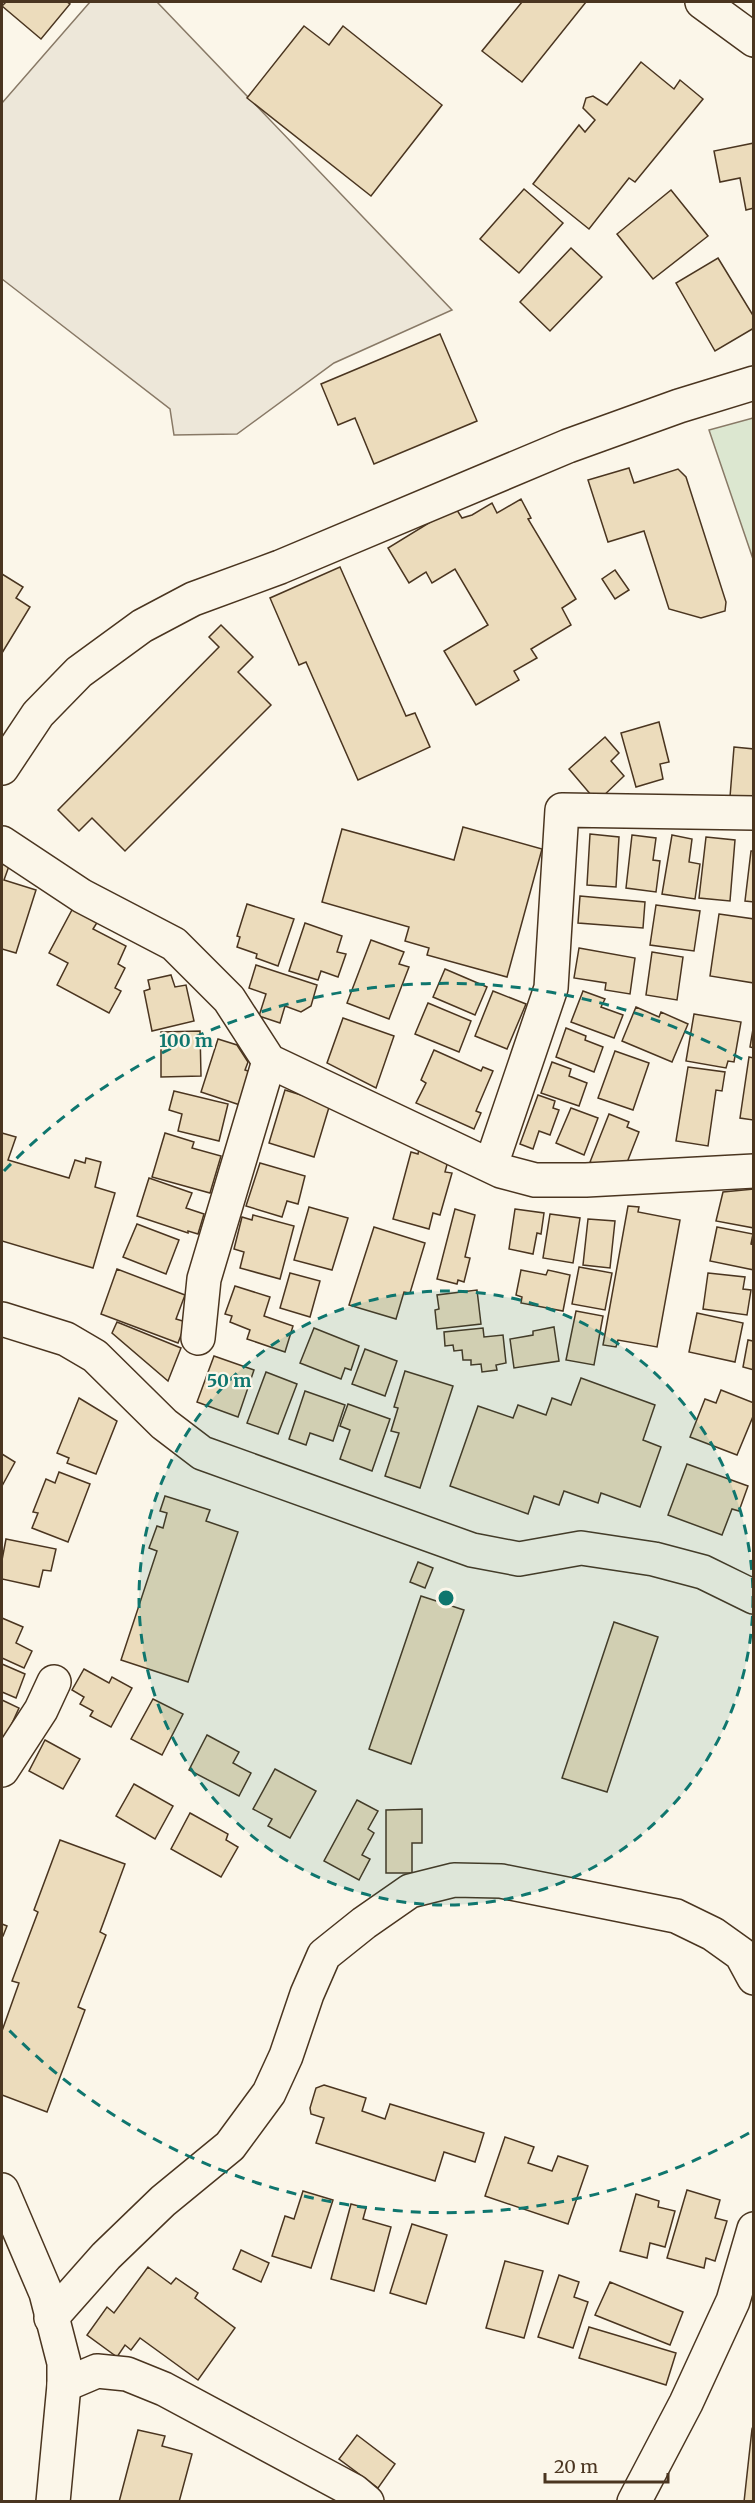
<svg xmlns="http://www.w3.org/2000/svg" width="755" height="2503" font-family="Merriweather,serif">
<rect width="100%" height="100%" fill="#fbf6e9"/>
<path fill="#dce7d0" stroke="#887966" stroke-width="1.5" d="M753,418H754L753,559L709,430Z"/>
<path fill="#ede7d9" stroke="#887966" stroke-width="1.5" d="M90,2H157L452,310L334,363L237,434L174,435L170,409L2,279V103Z"/>
<g fill="#ecdcbc" stroke="#4a3520" stroke-width="1.5">
<path d="M6,2H67L70,4L41,39L2,6Z"/>
<path d="M522,2H586L522,82L482,51Z"/>
<path d="M304,26L329,45L343,26L442,105L371,196L247,98Z"/>
<path d="M641,62L674,89L680,80L703,99L635,182L629,178L589,229L533,184L579,125L585,132L595,120L583,108L586,98L593,96L607,105Z"/>
<path d="M754,143V208L746,210L740,178L720,182L714,151Z"/>
<path d="M524,189L563,223L519,273L480,239Z"/>
<path d="M671,190L708,236L653,279L617,234Z"/>
<path d="M571,248L602,277L550,331L520,302Z"/>
<path d="M718,258L754,317V328L715,351L676,283Z"/>
<path d="M440,334L477,421L374,464L355,418L338,425L321,384Z"/>
<path d="M629,468L634,483L678,469L686,477L726,602L725,611L701,618L669,609L644,531L608,542L588,480Z"/>
<path d="M521,499L531,518L528,519L576,599L562,608L571,625L531,649L537,658L514,671L519,680L476,705L444,651L488,625L455,569L432,583L426,572L409,583L388,548L455,507L462,518L472,515L492,503L497,513Z"/>
<path d="M340,567L406,716L415,713L430,747L358,780L306,662L299,665L270,598Z"/>
<path d="M615,570L629,590L615,599L602,579Z"/>
<path d="M2,574L23,587L16,598L30,607L2,653Z"/>
<path d="M221,625L253,657L238,672L271,705L125,851L92,818L79,831L58,810L219,647L209,637Z"/>
<path d="M659,722L669,762L660,764L663,779L636,787L621,733Z"/>
<path d="M605,737L619,753L611,761L624,776L597,802L569,769Z"/>
<path d="M734,747L754,749V800L730,797Z"/>
<path d="M463,827L542,849L507,977L427,955L429,948L405,941L409,927L322,902L342,829L454,860Z"/>
<path d="M590,834L619,837L616,887L587,885Z"/>
<path d="M632,835L656,838L653,860L660,861L656,892L626,888Z"/>
<path d="M672,835L692,839L689,862L700,864L695,899L662,894Z"/>
<path d="M706,837L735,840L730,901L699,898Z"/>
<path d="M751,851H754V902L745,901Z"/>
<path d="M2,864L9,866L4,880L36,890L16,953L2,949Z"/>
<path d="M580,896L645,902L643,928L578,923Z"/>
<path d="M247,904L294,919L278,966L256,958L257,954L237,947L240,937L237,936Z"/>
<path d="M656,905L700,911L694,951L650,945Z"/>
<path d="M73,908L98,921L93,929L126,946L118,964L125,968L115,988L121,991L109,1013L57,985L68,963L49,953Z"/>
<path d="M719,914L754,919V983L710,976Z"/>
<path d="M305,923L342,936L337,952L346,954L338,977L321,971L318,980L289,971Z"/>
<path d="M371,940L404,952L399,964L409,967L389,1019L347,1003Z"/>
<path d="M579,948L635,958L630,994L605,990L606,983L574,978Z"/>
<path d="M652,952L683,957L677,1000L646,995Z"/>
<path d="M256,965L317,985L311,1006L301,1012L285,1006L280,1023L259,1016L266,994L249,988Z"/>
<path d="M445,969L487,987L475,1015L433,997Z"/>
<path d="M171,975L175,987L186,985L194,1021L152,1031L144,991L150,989L148,980Z"/>
<path d="M493,991L526,1004L507,1049L475,1036Z"/>
<path d="M583,991L605,999L601,1007L623,1015L614,1038L571,1022Z"/>
<path d="M428,1003L471,1021L459,1052L415,1034Z"/>
<path d="M636,1007L659,1017L661,1012L688,1024L672,1062L622,1041Z"/>
<path d="M694,1014L741,1022L734,1062L728,1061L726,1068L686,1061Z"/>
<path d="M343,1018L394,1036L376,1088L327,1063Z"/>
<path d="M754,1023V1048L750,1047Z"/>
<path d="M566,1028L586,1036L585,1040L603,1047L594,1072L556,1057Z"/>
<path d="M200,1031L201,1076L161,1077V1032Z"/>
<path d="M218,1039L237,1045L248,1062L245,1070L251,1072L240,1105L201,1092Z"/>
<path d="M434,1050L481,1071L483,1067L493,1071L476,1111L481,1113L474,1129L416,1103L426,1083L421,1080Z"/>
<path d="M615,1051L649,1063L633,1110L598,1098Z"/>
<path d="M749,1057L754,1058L753,1120L740,1118Z"/>
<path d="M552,1062L571,1069L569,1076L587,1083L579,1106L541,1093Z"/>
<path d="M688,1067L725,1072L722,1091L716,1090L708,1146L676,1141Z"/>
<path d="M285,1090L330,1104L314,1157L269,1143Z"/>
<path d="M174,1091L228,1104L219,1141L178,1131L182,1114L169,1110Z"/>
<path d="M538,1095L555,1101L553,1108L559,1110L550,1135L539,1131L533,1149L520,1144Z"/>
<path d="M571,1108L598,1118L584,1155L556,1143Z"/>
<path d="M609,1114L629,1122L627,1127L639,1132L626,1165L617,1172L590,1162Z"/>
<path d="M2,1133L16,1137L8,1160L69,1178L75,1160L85,1163L86,1158L101,1162L95,1187L115,1193L93,1268L2,1241Z"/>
<path d="M165,1133L194,1142L192,1148L221,1156L210,1193L152,1177Z"/>
<path d="M419,1149L449,1157L445,1172L452,1173L440,1215L433,1213L429,1229L393,1219L411,1152L418,1154Z"/>
<path d="M260,1163L305,1176L298,1204L287,1201L282,1217L246,1206Z"/>
<path d="M149,1178L192,1193L186,1208L204,1214L198,1234L188,1231V1233L137,1216Z"/>
<path d="M754,1189V1228L716,1221L723,1192Z"/>
<path d="M628,1206L639,1207L638,1212L680,1220L657,1347L618,1340L616,1347L603,1345Z"/>
<path d="M309,1207L348,1218L332,1270L294,1260Z"/>
<path d="M455,1209L475,1215L465,1257L470,1258L464,1282L458,1280L457,1284L437,1279Z"/>
<path d="M515,1209L544,1213L541,1234L537,1233L533,1254L509,1249Z"/>
<path d="M550,1214L580,1218L573,1263L543,1258Z"/>
<path d="M253,1215L294,1226L280,1279L240,1268L244,1252L234,1249L242,1217L252,1220Z"/>
<path d="M588,1219L615,1221L610,1268L583,1265Z"/>
<path d="M137,1224L179,1240L166,1274L123,1257Z"/>
<path d="M374,1227L425,1243L410,1293L404,1292L396,1319L349,1305Z"/>
<path d="M717,1227L753,1234L751,1244L754,1245V1270L710,1261Z"/>
<path d="M579,1267L612,1273L605,1310L572,1304Z"/>
<path d="M117,1269L185,1295L176,1319L186,1322L178,1343L101,1314Z"/>
<path d="M521,1270L546,1275L548,1270L570,1275L563,1311L521,1303L522,1297L516,1295Z"/>
<path d="M290,1273L320,1281L310,1317L280,1308Z"/>
<path d="M708,1273L745,1277L743,1289L751,1290L747,1315L703,1309Z"/>
<path d="M235,1286L270,1297L264,1316L293,1326L285,1352L247,1339L250,1330L230,1322L232,1316L225,1314Z"/>
<path d="M477,1290L481,1324L437,1329L435,1310L439,1309L437,1295Z"/>
<path d="M576,1311L603,1316L594,1365L566,1360Z"/>
<path d="M697,1313L743,1323L735,1362L689,1352Z"/>
<path d="M117,1322L181,1348L168,1381L112,1333Z"/>
<path d="M554,1327L559,1361L514,1368L510,1339L533,1335V1331Z"/>
<path d="M314,1328L359,1346L351,1370L345,1368L341,1379L300,1363Z"/>
<path d="M483,1328L484,1337L503,1335L506,1363L496,1365L497,1370L482,1372L481,1364L471,1365V1360H463L462,1350L454,1351L453,1345L445,1346L444,1332Z"/>
<path d="M754,1337V1370L743,1367L748,1340L753,1341Z"/>
<path d="M365,1349L397,1361L385,1396L352,1384Z"/>
<path d="M214,1356L254,1370L238,1417L197,1402Z"/>
<path d="M405,1371L453,1386L420,1488L385,1476L399,1433L391,1431L398,1408L394,1407Z"/>
<path d="M266,1372L297,1384L278,1434L247,1423Z"/>
<path d="M581,1378L655,1405L643,1440L661,1447L640,1507L601,1493L598,1503L564,1491L559,1505L534,1496L528,1514L450,1486L478,1406L513,1418L518,1405L546,1415L552,1398L571,1405Z"/>
<path d="M721,1390L754,1403V1414L737,1455L690,1437L705,1399L716,1403Z"/>
<path d="M305,1391L345,1405L333,1441L310,1433L306,1445L289,1439Z"/>
<path d="M79,1398L117,1421L96,1474L67,1463L69,1458L57,1453Z"/>
<path d="M348,1404L390,1419L372,1471L340,1459L350,1430L340,1426Z"/>
<path d="M2,1454L15,1462L2,1486Z"/>
<path d="M687,1464L748,1486L739,1511L732,1509L722,1535L668,1515Z"/>
<path d="M59,1472L90,1484L68,1542L32,1528L38,1513L33,1512L46,1479L55,1483Z"/>
<path d="M165,1496L210,1510L206,1521L238,1532L188,1682L121,1660L157,1551L149,1548L157,1526L163,1528L167,1513L160,1511Z"/>
<path d="M6,1539L56,1549L51,1571L43,1570L39,1587L2,1579V1560Z"/>
<path d="M418,1562L433,1568L425,1588L410,1582Z"/>
<path d="M421,1596L464,1610L411,1764L369,1749Z"/>
<path d="M2,1618L23,1627L16,1643L32,1651L24,1668L2,1658Z"/>
<path d="M614,1622L658,1637L607,1792L562,1778Z"/>
<path d="M2,1664L25,1674L16,1698L2,1692Z"/>
<path d="M84,1669L109,1683L112,1677L132,1688L111,1727L90,1716L93,1711L80,1704L84,1697L72,1690Z"/>
<path d="M153,1699L183,1714L162,1755L131,1739Z"/>
<path d="M2,1700L19,1708L2,1745Z"/>
<path d="M207,1735L239,1752L233,1763L251,1773L239,1796L189,1770Z"/>
<path d="M45,1740L80,1759L63,1789L29,1771Z"/>
<path d="M275,1769L316,1791L290,1838L268,1826L272,1819L253,1809Z"/>
<path d="M134,1784L173,1806L155,1839L116,1816Z"/>
<path d="M357,1800L378,1811L368,1829L374,1833L362,1855L370,1859L359,1880L324,1861Z"/>
<path d="M422,1809V1843H412V1873H386V1810Z"/>
<path d="M190,1813L228,1834L226,1840L238,1847L221,1877L171,1849Z"/>
<path d="M60,1840L125,1864L100,1932L106,1935L78,2007L85,2010L47,2112L2,2095V2031L19,1983L12,1981L38,1912L34,1910Z"/>
<path d="M2,1924L7,1926L3,1936H2Z"/>
<path d="M324,2085L366,2098L362,2111L385,2119L390,2104L484,2133L475,2162L444,2152L435,2181L316,2143L324,2118L311,2114L310,2108L316,2088Z"/>
<path d="M505,2137L534,2147L528,2163L552,2171L558,2156L588,2166L568,2224L485,2196Z"/>
<path d="M687,2190L720,2200L715,2218L727,2221L715,2261L706,2258L704,2268L667,2258Z"/>
<path d="M303,2191L333,2200L311,2268L272,2256L285,2216L294,2219Z"/>
<path d="M636,2194L659,2201L658,2207L675,2211L665,2247L650,2243L647,2258L620,2251Z"/>
<path d="M351,2204L366,2208L363,2219L391,2227L374,2291L331,2279Z"/>
<path d="M412,2224L447,2235L426,2304L390,2293Z"/>
<path d="M241,2250L269,2263L261,2282L233,2269Z"/>
<path d="M505,2261L543,2271L524,2338L486,2328Z"/>
<path d="M148,2267L171,2284L176,2278L198,2293L195,2298L235,2328L198,2380L140,2338L131,2350L125,2345L117,2357L87,2335L107,2307L114,2313Z"/>
<path d="M559,2275L579,2282L574,2297L588,2302L573,2348L538,2337Z"/>
<path d="M610,2282L683,2312L670,2345L595,2315Z"/>
<path d="M589,2327L676,2353L666,2385L579,2358Z"/>
<path d="M754,2424V2502H744L752,2429Z"/>
<path d="M138,2430L165,2436L162,2446L192,2454L179,2502H119Z"/>
<path d="M357,2435L395,2464L378,2488L339,2459Z"/>
</g>
<g fill="none" stroke-linecap="round" stroke-linejoin="round">
<g stroke="#4a3520" stroke-width="36">
<g id="street">
<path d="M2,843L82,896L174,944L229,999L269,1061L501,1171L535,1180H586L754,1171"/>
<path d="M491,1165L551,988L562,810L754,813"/>
<path d="M198,1338L204,1279L269,1061"/>
<path d="M2,1770L41,1710L54,1682"/>
<path d="M2,2190L46,2293L64,2363V2385L53,2502"/>
<path d="M51,2318L106,2256L163,2201L230,2146L269,2093L286,2056L307,1994L324,1955L364,1923L410,1891L454,1880L501,1881L676,1916L713,1934L741,1954L754,1978"/>
<path d="M64,2385L97,2371L127,2374L164,2389L354,2491L367,2502"/>
<path d="M634,2502L686,2403L733,2301L754,2229"/>
</g>
</g>
<g stroke="#4a3520" stroke-width="36">
<g id="secondary">
<path d="M2,768L38,714L79,672L142,626L193,599L280,567L568,446L679,406L754,383"/>
<path d="M2,1319L66,1339L95,1356L164,1424L202,1453L472,1550L519,1559L581,1548L654,1559L703,1572L754,1597"/>
</g>
</g>
<g stroke="#4a3520" stroke-width="36">
<path id="highway" d="M702,2L754,40"/>
</g>
<use href="#street" stroke="#fbf6e9" stroke-width="33"/>
<use href="#secondary" stroke="#fbf6e9" stroke-width="33"/>
<use href="#highway" stroke="#fbf6e9" stroke-width="33"/>
</g>
<circle cx="446" cy="1598" r="307" fill="#0f766e" fill-opacity=".12"/>
<g fill="none" stroke="#0f766e" stroke-width="3" stroke-dasharray="10 8">
<circle cx="446" cy="1598" r="307"/>
<path d="M749 2133A615 615 0 0 1 4 2025M4 1171A615 615 0 0 1 749 1063"/>
</g>
<circle cx="446" cy="1598" r="9" fill="#0f766e" stroke="#fbf6e9" stroke-width="3"/>
<g font-size="18" text-anchor="middle" font-weight="bold" fill="#0f766e" stroke="#fbf6e9" stroke-width="4.5" stroke-linejoin="round" paint-order="stroke">
<text x="186" y="1047">100 m</text>
<text x="229" y="1387">50 m</text>
</g>
<rect width="755" height="2503" fill="none" stroke="#4a3520" stroke-width="6"/>
<path d="M545 2473v9h123v-9" fill="none" stroke="#4a3520" stroke-width="3"/>
<text x="554" y="2473" font-size="18" fill="#4a3520" stroke="#fbf6e9" stroke-width="4.5" paint-order="stroke">20 m</text>
</svg>
